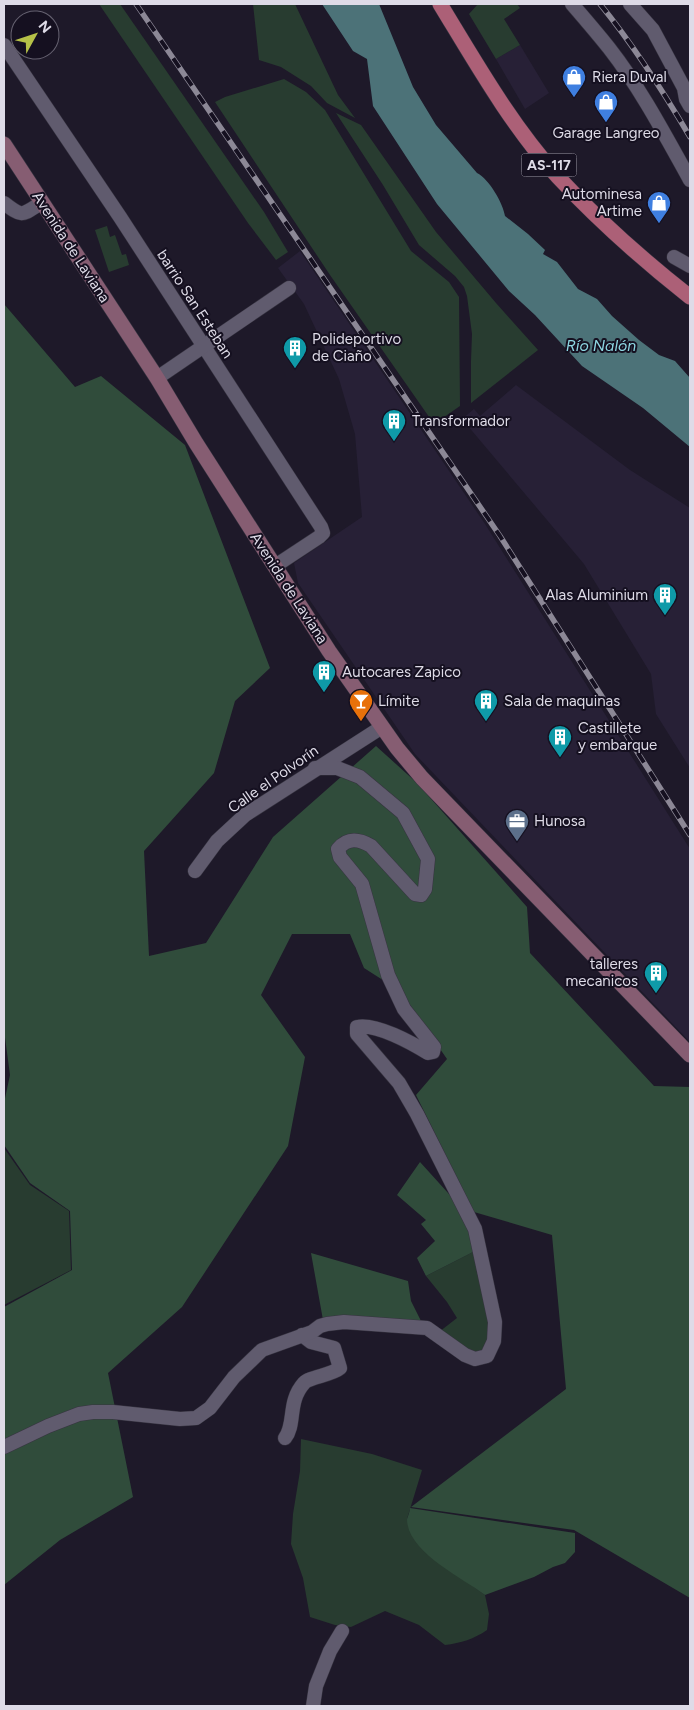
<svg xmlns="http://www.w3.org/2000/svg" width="694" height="1710" font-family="Figtree,sans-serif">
<rect width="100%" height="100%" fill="#1e1929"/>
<g fill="#272036">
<path d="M520,45L549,93L525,109L496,59Z"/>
<path d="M300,251L485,524L690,849V1042L415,754L298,583L294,563L362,517L355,434L339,379L304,304L278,268Z"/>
<path d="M516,385L630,470L690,508V768L656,714L651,674L584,564L462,419L474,409L480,416Z"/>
</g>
<g fill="#283c30">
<path d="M99,4H120L264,212L288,252L276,260L248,223Z"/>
<path d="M253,4H295L338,95L355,118L327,103L311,86L281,67L259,60Z"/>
<path d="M478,4H517L520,8L504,19L520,45L496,59L469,14Z"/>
<path d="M284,79L306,92L325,110L411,251L449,282L459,297L460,406L434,424L330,275L215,102L225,97Z"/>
<path d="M336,113L361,125L436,232L496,303L538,350L471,403V361L472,334L467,296L464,287L455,276L419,245L383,185Z"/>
<path d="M107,226L110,237L115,235L122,255L126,254L129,265L109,272L95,230Z"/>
<path d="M4,1148L30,1185L69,1211L71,1270L4,1305Z"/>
<path d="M475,1251L477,1273L492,1326L486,1348L476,1354L439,1332L457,1318L447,1302L426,1276Z"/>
<path d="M301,1439L372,1454L422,1470L407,1519L474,1587L485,1595L489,1614L487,1630C474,1639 461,1643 445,1645L419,1625L385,1611L351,1627L335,1625L310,1617L303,1578L291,1544L293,1514L300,1471Z"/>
</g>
<g fill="#304c3b">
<path d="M4,304L75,387L101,376L185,445L270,668L235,701L214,773L144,851L149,956L206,943L273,837L376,746L417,783L527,907L530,953L654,1086L690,1087V1598L574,1530L411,1507L566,1389L552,1235L474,1212L416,1095L447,1059L400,991L364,968L350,934H292L261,995L305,1057L288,1146L182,1307L108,1373L133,1497L60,1540L4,1585V1307L72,1270L70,1211L30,1183L4,1145V1103L10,1075L4,1030Z"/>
<path d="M420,1162L458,1204L469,1229L475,1251L426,1276L417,1258L435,1241L421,1224L426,1220L397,1195Z"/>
<path d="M311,1253L408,1281L411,1301L422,1323L323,1320Z"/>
<path d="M410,1508L575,1533V1552L565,1563L553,1567L534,1577L485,1595C463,1578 407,1552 407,1519C408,1516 410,1511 410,1508Z"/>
</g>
<path fill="#4c7278" d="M322,4H379L413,87L436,125L477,173C489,179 503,203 505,216L528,234L545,250L543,254L557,262L578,289L597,299L612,316L639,340L659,355L675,361L690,378V447L643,408L582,366L535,315L509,291L437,204L373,106L367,59L353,51Z"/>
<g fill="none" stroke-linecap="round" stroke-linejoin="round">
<g stroke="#373441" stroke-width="15">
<g id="street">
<path d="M572,4C585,19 597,33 609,48C641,89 665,135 690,180"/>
<path d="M630,4L653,30L684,88L686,99L690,106"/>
<path d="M4,45L120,217L321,527L323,533L319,537L275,566"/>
<path d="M4,203C23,218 22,215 41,203"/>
<path d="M674,257L690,266"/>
<path d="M157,378L289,288"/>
<path d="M195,871L217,841L245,815L382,727"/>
<path d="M285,1438C296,1424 287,1402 304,1383C309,1377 332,1375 340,1368L334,1348L311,1342L302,1335"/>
<path d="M4,1447L48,1426L79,1414L93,1412H113L180,1419L196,1418L210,1408L234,1377L262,1350L312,1332L320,1326L327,1324L344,1322L427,1328L465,1355L475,1359L487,1356L494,1341L495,1322L475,1229L417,1114L399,1083L357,1034V1027C376,1023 412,1043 428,1053L433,1052L434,1047L404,1009L388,975L362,884L340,857L338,849C348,837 359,839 371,846L415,894L421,895L425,889L428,859L403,813L360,777L337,768H315"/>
<path d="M313,1706L316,1686L330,1651L342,1631"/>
</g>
</g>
<g stroke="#373441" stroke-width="16">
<path id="secondary" d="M4,144L157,378L196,443L329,651L397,748L422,778L690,1055"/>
</g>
<g stroke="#373441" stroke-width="16">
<path id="primary" d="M440,4C476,63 511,125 558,177C599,221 643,260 690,297"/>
</g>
<use href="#street" stroke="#605b6e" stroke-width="14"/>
<use href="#secondary" stroke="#865d72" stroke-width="15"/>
<use href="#primary" stroke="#ac6077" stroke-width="15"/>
<g stroke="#8c8896" stroke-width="5.5">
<g id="rail">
<path d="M136,4L500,536L690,835"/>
<path d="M600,4C634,46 663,91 690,137"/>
</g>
</g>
<use href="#rail" stroke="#151020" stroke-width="4" stroke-dasharray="11" stroke-linecap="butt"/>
</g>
<defs>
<g id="shop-pin" transform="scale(1.25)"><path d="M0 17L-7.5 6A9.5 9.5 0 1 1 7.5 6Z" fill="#3f7fe0" stroke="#151020"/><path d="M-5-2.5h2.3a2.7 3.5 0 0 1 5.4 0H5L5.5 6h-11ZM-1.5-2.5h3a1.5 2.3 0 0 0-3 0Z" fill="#fff"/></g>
<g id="building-pin" transform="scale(1.25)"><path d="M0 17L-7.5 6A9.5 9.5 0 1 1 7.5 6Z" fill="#0f9aa8" stroke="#151020"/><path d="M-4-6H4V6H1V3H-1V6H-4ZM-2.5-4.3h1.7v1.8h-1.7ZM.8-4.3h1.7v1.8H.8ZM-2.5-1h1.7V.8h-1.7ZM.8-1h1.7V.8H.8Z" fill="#fff"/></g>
<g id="bar-pin" transform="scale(1.25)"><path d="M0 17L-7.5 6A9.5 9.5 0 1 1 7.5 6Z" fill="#e8710a" stroke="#151020"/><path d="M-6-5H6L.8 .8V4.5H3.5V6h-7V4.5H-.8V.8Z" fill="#fff"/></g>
<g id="office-pin" transform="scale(1.25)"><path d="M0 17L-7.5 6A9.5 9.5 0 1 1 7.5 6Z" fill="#5c6f8a" stroke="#151020"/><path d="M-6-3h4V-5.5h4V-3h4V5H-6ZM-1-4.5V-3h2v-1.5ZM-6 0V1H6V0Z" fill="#fff"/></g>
</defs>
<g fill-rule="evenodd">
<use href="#shop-pin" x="574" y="77"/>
<use href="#shop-pin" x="606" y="102"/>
<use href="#shop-pin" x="659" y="203"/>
<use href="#building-pin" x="295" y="348"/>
<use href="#building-pin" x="394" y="421"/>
<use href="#building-pin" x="665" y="595"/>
<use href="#building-pin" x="324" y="672"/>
<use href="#bar-pin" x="361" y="701"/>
<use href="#building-pin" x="486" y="701"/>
<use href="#building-pin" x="560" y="737"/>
<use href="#office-pin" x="517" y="821"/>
<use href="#building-pin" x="656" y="973"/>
</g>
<g text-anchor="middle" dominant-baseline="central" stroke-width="4" stroke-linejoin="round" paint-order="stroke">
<rect fill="#151020" stroke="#a29eab" stroke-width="1" x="521.5" y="153.5" width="55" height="23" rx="4"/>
<g font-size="14" font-weight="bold" fill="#dedbe7">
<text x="549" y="165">AS-117</text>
</g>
<g font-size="15" fill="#dedbe7" stroke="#151020" text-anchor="start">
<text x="592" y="77">Riera Duval</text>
<text x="606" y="133" text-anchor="middle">Garage Langreo</text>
<text x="642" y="194" text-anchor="end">Autominesa<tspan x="642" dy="17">Artime</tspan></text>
<text x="312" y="339">Polideportivo<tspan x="312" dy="17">de Ciaño</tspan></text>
<text x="412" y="421">Transformador</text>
<text x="648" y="595" text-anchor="end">Alas Aluminium</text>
<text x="342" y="672">Autocares Zapico</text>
<text x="378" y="701">Límite</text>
<text x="504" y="701">Sala de maquinas</text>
<text x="578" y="728">Castillete<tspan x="578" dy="17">y embarque</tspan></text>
<text x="534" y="821">Hunosa</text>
<text x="638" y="964" text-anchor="end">talleres<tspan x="638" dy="17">mecanicos</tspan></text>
</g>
<g font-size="15" fill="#dedbe7" stroke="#151020">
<text transform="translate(71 247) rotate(57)">Avenida de Laviana</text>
<text transform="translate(195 304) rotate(57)">barrio San Esteban</text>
<text transform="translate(289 588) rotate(57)">Avenida de Laviana</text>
<text transform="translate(273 779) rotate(-35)">Calle el Polvorín</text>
</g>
<g font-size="16" font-style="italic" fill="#8ed7e2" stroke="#151020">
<text x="601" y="345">Río Nalón</text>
</g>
</g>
<rect width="694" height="1710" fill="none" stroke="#dedbe7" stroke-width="10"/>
<g transform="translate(35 35) rotate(50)"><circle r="24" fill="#151020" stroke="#656170"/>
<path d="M0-4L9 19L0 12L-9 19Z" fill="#b6c148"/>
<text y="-8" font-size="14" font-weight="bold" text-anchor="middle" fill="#dedbe7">N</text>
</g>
</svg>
